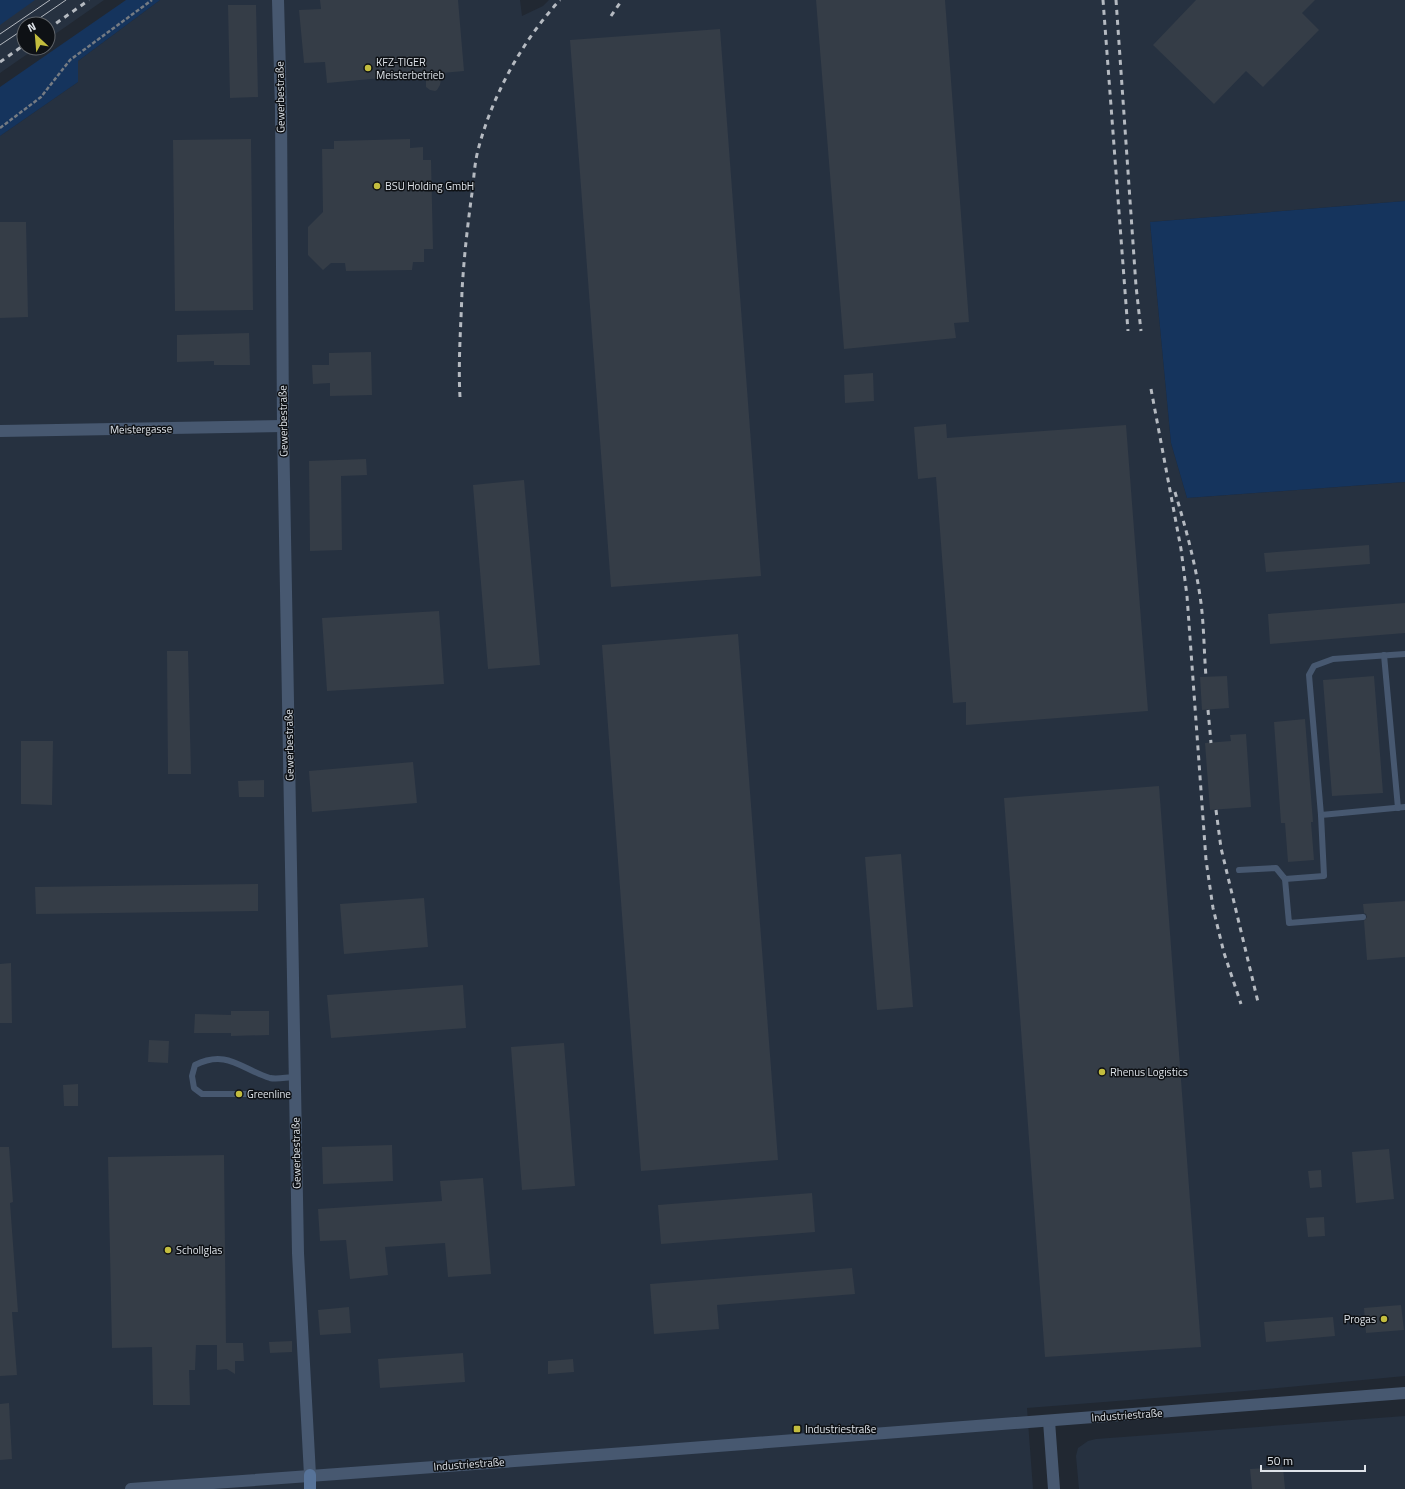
<svg xmlns="http://www.w3.org/2000/svg" width="1405" height="1489" font-family="'Titillium Web',sans-serif">
<rect width="100%" height="100%" fill="#212832"/>
<g fill="#263140">
<path d="M24,0H104L48,39V24H24V48H36L0,73V17Z"/>
<path d="M160,0H520L522,16L543,6L549,0H1405V201L1150,222L1171,443L1187,498L1405,482V1376L1245,1391L1027,1408L1033,1489H0V136L78,82V61Z"/>
<path d="M1405,1416V1489H1079L1076,1456L1078,1448L1088,1441L1096,1439Z"/>
</g>
<g fill="#15345d">
<path d="M0,0H35L0,25Z"/>
<path d="M126,0H160L78,61V82L0,136V87Z"/>
<path d="M1405,201V482L1187,498L1171,443L1150,222Z"/>
</g>
<g fill="#353d47">
<path d="M320,0H458L464,71L442,73L440,85L437,90L435,91L430,90L426,87V74L327,83L325,62L304,63L299,10L321,9Z"/>
<path d="M816,0H945L969,322L954,323L956,338L844,349Z"/>
<path d="M1196,0H1315L1302,13L1319,30L1263,87L1246,71L1214,104L1153,45Z"/>
<path d="M228,5H256L258,97L230,98Z"/>
<path d="M720,29L761,576L611,587L570,40Z"/>
<path d="M251,139L253,310L175,311L173,140Z"/>
<path d="M410,139V148L423,147V160H431L433,249H424V262H413L412,270L346,271L345,263H331L323,270L308,255V227L323,212L322,149H334V141Z"/>
<path d="M0,222H26L28,317L0,318Z"/>
<path d="M249,333L250,365H214V361L177,362V335Z"/>
<path d="M371,352L372,395L330,396V383L313,384L312,365H329V353Z"/>
<path d="M873,373L874,401L845,403L844,375Z"/>
<path d="M946,424L947,438L1126,425L1148,711L966,725V702L953,703L936,477L918,479L914,427Z"/>
<path d="M366,459L367,475L341,476L342,550L310,551L309,461Z"/>
<path d="M524,480L540,665L488,669L473,485Z"/>
<path d="M1369,545L1370,564L1266,572L1264,553Z"/>
<path d="M1405,603V633L1270,644L1268,614Z"/>
<path d="M439,611L444,684L327,691L322,618Z"/>
<path d="M738,634L778,1160L641,1171L602,645Z"/>
<path d="M167,651H188L191,774H168Z"/>
<path d="M1227,676L1229,708L1202,710L1200,677Z"/>
<path d="M1374,676L1383,793L1332,796L1323,680Z"/>
<path d="M1305,719L1313,822H1311L1314,860L1288,862L1285,823H1281L1274,722Z"/>
<path d="M1246,734L1251,807L1210,810L1205,743L1231,741L1230,735Z"/>
<path d="M21,741H53L52,805L21,804Z"/>
<path d="M413,762L417,803L312,812L309,771Z"/>
<path d="M264,780V797H239L238,781Z"/>
<path d="M1159,786L1201,1347L1045,1357L1004,798Z"/>
<path d="M901,854L913,1007L877,1010L865,857Z"/>
<path d="M258,884V911L36,914L35,887Z"/>
<path d="M424,898L428,947L344,954L340,904Z"/>
<path d="M1405,901V957L1367,960L1364,921L1367,917L1366,914L1364,913L1363,904Z"/>
<path d="M11,963L12,1023H0V964Z"/>
<path d="M463,985L466,1028L331,1038L327,995Z"/>
<path d="M231,1011H269V1035L231,1036V1033H194L195,1014L231,1015Z"/>
<path d="M149,1040L169,1041L168,1063L148,1062Z"/>
<path d="M564,1043L575,1186L522,1190L511,1047Z"/>
<path d="M78,1084V1106H64L63,1085Z"/>
<path d="M392,1145L393,1181L323,1184L322,1147Z"/>
<path d="M0,1147H9L13,1202L10,1203L18,1312H12L17,1375L0,1376Z"/>
<path d="M1389,1149L1394,1199L1356,1203L1352,1152Z"/>
<path d="M224,1155L226,1343H243L244,1361H235V1374L227,1369L217,1370V1345H196L195,1370H189L190,1405H153L152,1347L112,1348L108,1157Z"/>
<path d="M1321,1170L1322,1187L1310,1188L1308,1171Z"/>
<path d="M483,1178L491,1274L448,1277L445,1243L385,1247L388,1275L350,1279L346,1240L320,1241L318,1209L442,1201L440,1181Z"/>
<path d="M812,1193L815,1232L661,1244L658,1205Z"/>
<path d="M1324,1217L1325,1236L1308,1237L1306,1218Z"/>
<path d="M852,1268L855,1294L717,1305L719,1329L654,1334L650,1284Z"/>
<path d="M1401,1305L1404,1330L1366,1333L1364,1308Z"/>
<path d="M349,1307L351,1333L320,1335L318,1310Z"/>
<path d="M1333,1317L1335,1336L1266,1342L1264,1322Z"/>
<path d="M292,1341V1352L270,1353L269,1342Z"/>
<path d="M463,1353L465,1382L380,1388L378,1359Z"/>
<path d="M573,1359L574,1372L548,1374V1361Z"/>
<path d="M9,1403L12,1459L0,1460V1404Z"/>
<path d="M1283,1467L1285,1489H1252L1250,1469Z"/>
</g>
<g fill="none" stroke-linecap="round" stroke-linejoin="round">
<path stroke="#757b83" stroke-width="2.5" stroke-dasharray="4 2" stroke-linecap="butt" d="M0,128L41,97L70,60L152,0"/>
<g stroke="#475870" stroke-width="6">
<path d="M1405,654L1333,659L1314,666L1309,675L1321,815L1405,807"/>
<path d="M1384,655L1398,808"/>
<path d="M1239,870L1276,868L1285,879L1324,876L1321,815"/>
<path d="M1285,879L1289,923L1363,917"/>
<path d="M295,1077C287,1077 277,1080 270,1078C241,1069 227,1049 195,1065L192,1076L194,1088L202,1094H295"/>
</g>
<g stroke="#475870" stroke-width="12">
<path d="M278,0L281,109L283,426L298,1253L310,1475"/>
<path d="M0,431L283,426"/>
<path d="M1049,1421L1054,1489"/>
<path d="M131,1489L639,1452L1405,1393"/>
</g>
<path stroke="#577399" stroke-width="12" d="M310,1475V1489"/>
<g stroke="#b5bac1" stroke-width="1">
<path d="M31,24L66,0"/>
<path d="M0,34L50,0"/>
<path d="M0,45L24,29"/>
</g>
<g stroke="#b5bac1" stroke-width="3" stroke-dasharray="5 5" stroke-linecap="butt">
<path d="M1103,0L1128,331"/>
<path d="M1116,0L1136,286L1141,331"/>
<path d="M611,16L622,0"/>
<path d="M48,29L89,0"/>
<path d="M0,62L24,45"/>
<path d="M1151,389L1181,549L1187,596L1206,860L1213,908L1224,953L1241,1004"/>
<path d="M460,397C458,362 461,327 462,291C464,256 468,221 473,186C474,174 475,162 478,150C492,96 522,41 560,0"/>
<path d="M1175,492C1186,529 1196,565 1201,603C1204,627 1204,652 1206,677"/>
<path d="M1208,710L1211,743"/>
<path d="M1216,810L1221,848L1258,1002"/>
</g>
</g>
<g fill="#c3bd3e" stroke="#0e1115" stroke-width="1.5">
<circle cx="368" cy="68" r="4"/>
<circle cx="377" cy="186" r="4"/>
<circle cx="1102" cy="1072" r="4"/>
<circle cx="239" cy="1094" r="4"/>
<circle cx="168" cy="1250" r="4"/>
<circle cx="1384" cy="1319" r="4"/>
<rect x="793" y="1425" width="8" height="8" rx="2"/>
</g>
<g text-anchor="middle" dominant-baseline="central" stroke-width="3" stroke-linejoin="round" paint-order="stroke">
<g font-size="11" fill="#dee3e9" stroke="#0e1115" text-anchor="start">
<text x="376" y="62">KFZ-TIGER<tspan x="376" dy="13">Meisterbetrieb</tspan></text>
<text x="385" y="186">BSU Holding GmbH</text>
<text x="1110" y="1072">Rhenus Logistics</text>
<text x="247" y="1094">Greenline</text>
<text x="176" y="1250">Schollglas</text>
<text x="1376" y="1319" text-anchor="end">Progas</text>
<text x="805" y="1429">Industriestraße</text>
</g>
<g font-size="11" fill="#dee3e9" stroke="#0e1115">
<text transform="translate(280 97) rotate(-91)">Gewerbestraße</text>
<text transform="translate(283 421) rotate(-91)">Gewerbestraße</text>
<text transform="translate(141 429) rotate(-1)">Meistergasse</text>
<text transform="translate(289 745) rotate(-91)">Gewerbestraße</text>
<text transform="translate(296 1153) rotate(-91)">Gewerbestraße</text>
<text transform="translate(1127 1415) rotate(-4)">Industriestraße</text>
<text transform="translate(469 1464) rotate(-4)">Industriestraße</text>
</g>
</g>
<g transform="translate(36 36) rotate(334)"><circle r="19" fill="#0e1115" stroke="#61656a"/>
<path d="M0-3L7 15L0 10L-7 15Z" fill="#c3bd3e"/>
<text y="-6" font-size="11" font-weight="bold" text-anchor="middle" fill="#dee3e9">N</text>
</g>
<path d="M1261 1465v6h104v-6" fill="none" stroke="#dee3e9" stroke-width="2"/>
<text x="1267" y="1465" font-size="12" fill="#dee3e9" stroke="#0e1115" stroke-width="3" paint-order="stroke">50 m</text>
</svg>
